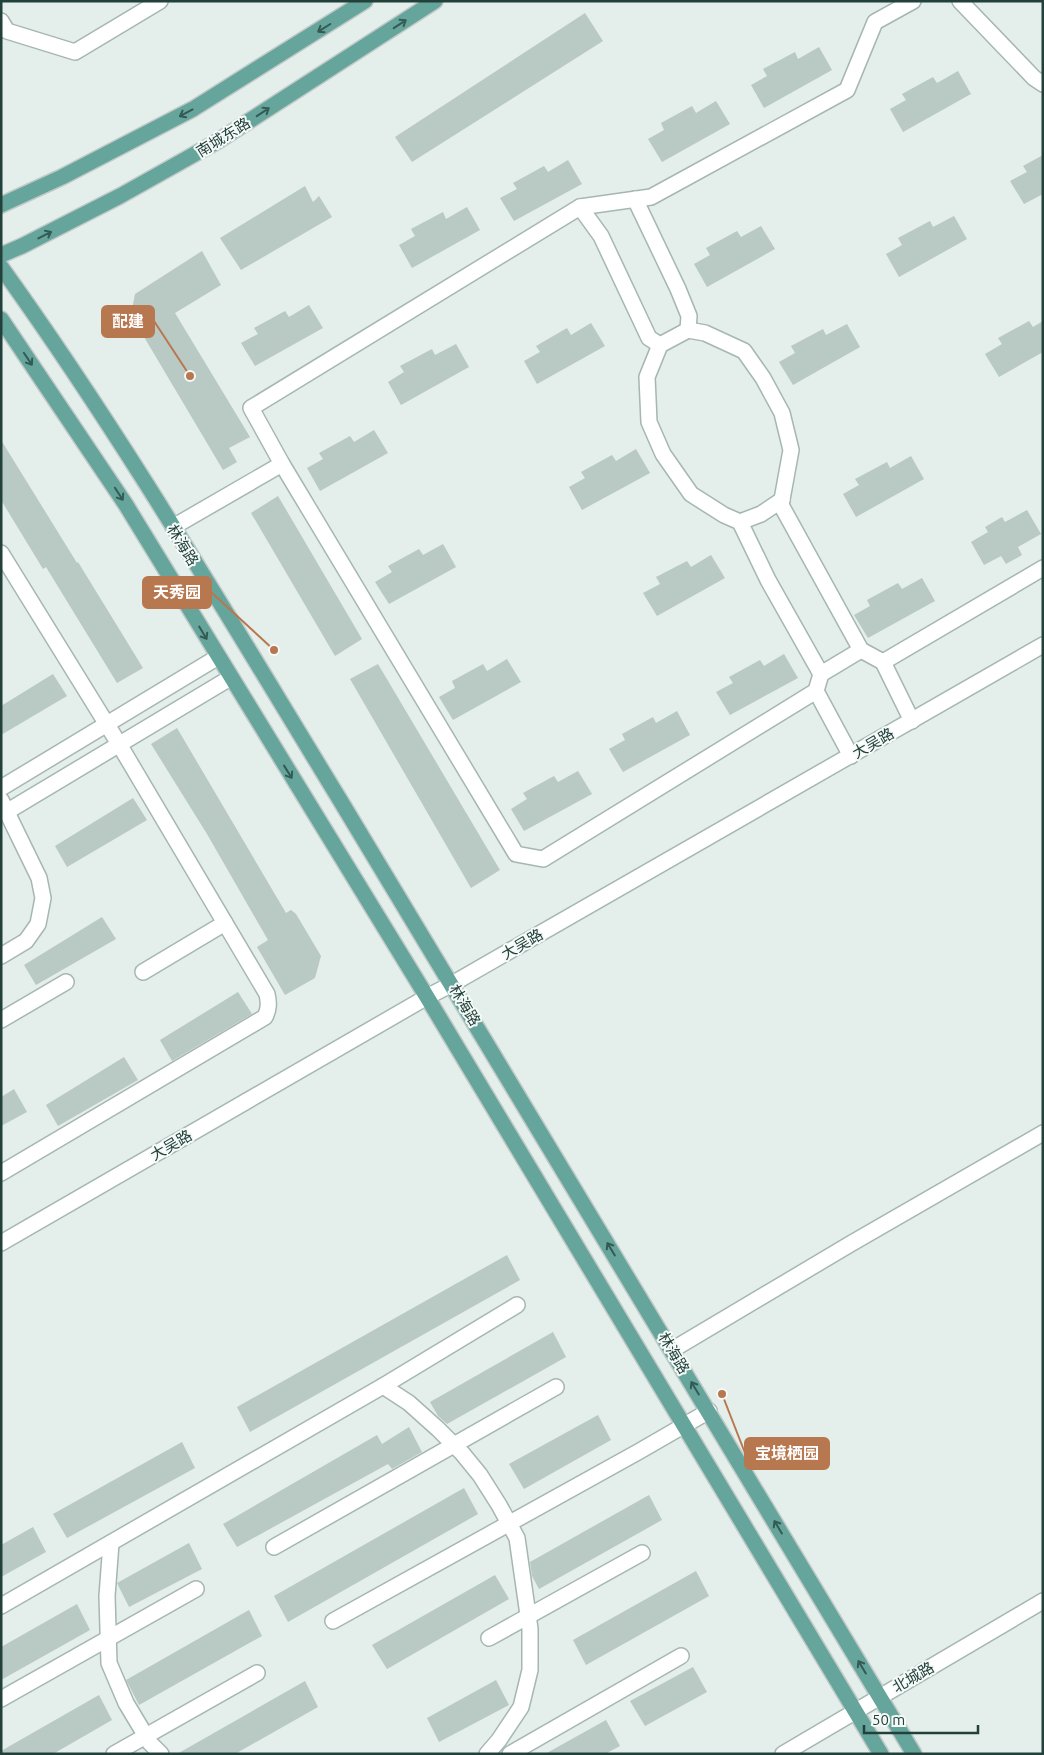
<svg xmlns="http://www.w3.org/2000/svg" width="1044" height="1755" font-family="Ubuntu,'Noto Sans SC',sans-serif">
<rect width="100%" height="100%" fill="#e4eeea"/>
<g fill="#b9c9c4">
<path d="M585,13L603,41L412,162L395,137Z"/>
<path d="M819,47L832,70L764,108L751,85L767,76L763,69L795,52L798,59Z"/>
<path d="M958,71L971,94L903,132L890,109L906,100L902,94L933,77L937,83Z"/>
<path d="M716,101L730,124L662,162L648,139L664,130L661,123L692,106L696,113Z"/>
<path d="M1043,155V194L1024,204L1010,181L1027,172L1023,166Z"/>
<path d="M568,160L582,184L514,221L500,198L517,189L513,183L544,166L548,172Z"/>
<path d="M305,186L313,202L319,196L332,217L241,270L220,238Z"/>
<path d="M467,207L480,230L412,268L399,245L415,236L411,229L443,212L446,219Z"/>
<path d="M954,216L967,239L899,277L886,254L902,245L898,238L930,221L933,227Z"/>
<path d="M761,226L775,249L707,287L694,264L710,255L706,248L737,231L741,237Z"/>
<path d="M202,251L221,285L175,313L250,437L229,448L237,462L223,470L131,315L135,294Z"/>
<path d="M309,305L323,328L255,366L241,343L258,334L254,328L285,311L289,317Z"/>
<path d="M1029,321L1033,327L1043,321V352L999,377L985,354L1002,344L998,338Z"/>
<path d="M591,323L605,346L537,384L524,361L540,352L536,346L567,328L571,335Z"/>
<path d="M847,324L860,347L793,385L779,362L795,353L791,346L823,329L826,335Z"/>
<path d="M456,344L469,367L401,405L388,382L404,372L400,366L432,349L435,355Z"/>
<path d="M374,430L388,453L320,491L307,468L323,459L319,453L350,436L354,442Z"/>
<path d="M1,440L77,563L78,562L143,668L117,683L46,567L43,569L1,500Z"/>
<path d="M636,449L650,473L582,510L569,487L585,478L581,472L612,455L616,461Z"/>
<path d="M911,456L924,479L856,517L843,494L859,485L855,479L887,462L890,468Z"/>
<path d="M278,496L362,639L335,656L251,513Z"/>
<path d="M1027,510L1041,534L1018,547L1022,555L1006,564L1001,556L984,565L971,542L988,532L985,527L1002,517L1005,522Z"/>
<path d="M443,544L456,567L389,604L375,582L392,572L388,566L419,549L423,555Z"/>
<path d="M711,555L725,578L657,616L643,593L660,584L656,577L687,561L691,567Z"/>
<path d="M922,578L935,601L868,638L854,615L870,606L867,600L898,583L902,589Z"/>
<path d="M784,654L798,678L730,715L716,692L733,683L729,677L760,660L764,666Z"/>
<path d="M507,659L521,682L453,720L439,697L455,688L452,681L483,664L487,671Z"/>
<path d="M378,664L500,870L471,888L350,679Z"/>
<path d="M53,674L67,696L1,735V706Z"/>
<path d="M677,711L690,735L623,772L609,749L625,740L622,734L653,717L656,723Z"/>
<path d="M177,728L286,913L291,910L296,914L321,956L315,978L285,995L257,947L268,940L207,834L151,744Z"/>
<path d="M578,771L592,794L524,831L511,809L527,799L523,793L554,776L558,782Z"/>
<path d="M133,798L147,820L67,867L55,846Z"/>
<path d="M102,917L116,939L36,985L24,965Z"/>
<path d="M238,992L252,1014L172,1061L160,1040Z"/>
<path d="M124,1057L138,1080L58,1126L46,1105Z"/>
<path d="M14,1089L27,1112L1,1126V1097Z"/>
<path d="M507,1255L520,1280L250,1432L237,1407Z"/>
<path d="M553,1332L566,1357L447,1424L438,1416L430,1402Z"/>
<path d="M598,1415L611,1440L524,1489L509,1464Z"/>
<path d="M409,1427L422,1452L392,1469L388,1464L237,1547L223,1524L377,1435L382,1444Z"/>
<path d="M182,1442L195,1468L67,1538L53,1514Z"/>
<path d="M464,1488L478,1514L288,1622L274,1596Z"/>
<path d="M649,1495L662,1520L539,1589L532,1576L530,1562Z"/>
<path d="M33,1527L46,1552L1,1577V1545Z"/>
<path d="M189,1543L202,1569L129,1607L117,1583Z"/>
<path d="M696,1571L709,1596L586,1665L573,1640Z"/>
<path d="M495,1575L509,1599L387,1669L372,1645Z"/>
<path d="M77,1604L90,1630L1,1680V1647Z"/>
<path d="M249,1610L262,1636L139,1705L126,1680Z"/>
<path d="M693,1667L707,1692L645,1726L630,1701Z"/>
<path d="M496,1680L509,1705L439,1742L427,1718Z"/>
<path d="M305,1681L318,1707L235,1754H177Z"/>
<path d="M99,1695L112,1720L53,1754H1V1751Z"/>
<path d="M606,1720L620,1746L605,1754H545Z"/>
</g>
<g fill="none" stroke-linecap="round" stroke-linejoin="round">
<g stroke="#a6b7b2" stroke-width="18">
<g id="minor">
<path d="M960,1L1034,78L1043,84"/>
<path d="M1,21L7,31L75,52L160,1"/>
<path d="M635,199L678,289L689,316L688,330"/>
<path d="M580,207L601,236L649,338L660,345"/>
<path d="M282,464L516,854L543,859L816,691L851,756"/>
<path d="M740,522L761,514L782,500"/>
<path d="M173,527L282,464L251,408L580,207L651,197L847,90L875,22L913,1"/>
<path d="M1,553L119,744L267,994C269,1003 269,1009 265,1017L1,1173"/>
<path d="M821,674L861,650"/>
<path d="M816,691L821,674L768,580L740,522L724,515L691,494L663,454L649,422L647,377L660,345L688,330L705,333L744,351L763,378L782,413L791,450L781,505L861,650L883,662"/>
<path d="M912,721L883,662L1043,568"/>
<path d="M1,788L218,657"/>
<path d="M1,800L39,878L43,898L38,924L26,941L1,956"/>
<path d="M8,811L230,678"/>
<path d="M143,972L225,923"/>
<path d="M1,1020L66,982"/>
<path d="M1,1243L427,997L452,984L1043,645"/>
<path d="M672,1350L852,1243L1043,1133"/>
<path d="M383,1386L409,1403L438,1429L462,1453L480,1475L499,1505L517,1538L530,1629V1670L521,1707L499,1740L487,1754"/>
<path d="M111,1543L107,1596L109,1663L126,1703L150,1743L161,1754"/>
<path d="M274,1547L556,1387"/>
<path d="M1,1606L383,1386L517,1305"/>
<path d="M333,1621L638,1452L709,1411"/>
<path d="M489,1638L642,1553"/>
<path d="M1,1699L196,1589"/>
<path d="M114,1754L257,1673"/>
<path d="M510,1754L681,1656"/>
<path d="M783,1754L1043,1601"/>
</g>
</g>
<g stroke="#c1cac8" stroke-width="18">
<g id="major">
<path d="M1,205L62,177L193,109L365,1"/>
<path d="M1,255L22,246L120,196L218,141L435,1"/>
<path d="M1,267C124,438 230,620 340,800C533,1116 723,1435 914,1754"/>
<path d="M1,319L126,505L427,997L881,1754"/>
</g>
</g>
<use href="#minor" stroke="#fff" stroke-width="15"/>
<use href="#major" stroke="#66a59c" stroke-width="15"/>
</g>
<defs><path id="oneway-shaft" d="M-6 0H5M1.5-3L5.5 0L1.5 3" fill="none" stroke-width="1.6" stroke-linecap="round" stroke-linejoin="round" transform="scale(1.25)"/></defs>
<g stroke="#335a53">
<use href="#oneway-shaft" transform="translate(400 24) rotate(-33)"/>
<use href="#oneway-shaft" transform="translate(324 28) rotate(148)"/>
<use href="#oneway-shaft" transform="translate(263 112) rotate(-33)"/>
<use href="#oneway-shaft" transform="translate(186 113) rotate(152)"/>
<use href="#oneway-shaft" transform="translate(45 235) rotate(-27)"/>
<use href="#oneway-shaft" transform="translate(28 359) rotate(56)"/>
<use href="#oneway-shaft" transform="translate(119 494) rotate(57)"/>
<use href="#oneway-shaft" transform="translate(203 633) rotate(59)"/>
<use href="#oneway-shaft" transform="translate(288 772) rotate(58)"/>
<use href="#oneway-shaft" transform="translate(611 1249) rotate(-121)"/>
<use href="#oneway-shaft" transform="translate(695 1388) rotate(-121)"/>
<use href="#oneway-shaft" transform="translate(778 1527) rotate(-121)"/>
<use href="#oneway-shaft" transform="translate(862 1667) rotate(-121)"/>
</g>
<g text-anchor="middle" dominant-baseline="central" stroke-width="4" stroke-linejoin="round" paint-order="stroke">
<g font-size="15" fill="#22413b" stroke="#f5faf8">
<text transform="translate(223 137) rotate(-32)">南城东路</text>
<text transform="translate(183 545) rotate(58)">林海路</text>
<text transform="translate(873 743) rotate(-30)">大吴路</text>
<text transform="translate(522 944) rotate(-30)">大吴路</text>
<text transform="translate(465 1005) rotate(59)">林海路</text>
<text transform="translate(171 1145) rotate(-30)">大吴路</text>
<text transform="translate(674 1353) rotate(59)">林海路</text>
<text transform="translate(913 1677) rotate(-30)">北城路</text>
</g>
</g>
<path fill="none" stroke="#b8784f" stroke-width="2" d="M190 376L154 321M274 650L211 592M722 1394L745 1453"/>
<g fill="#b8784f" stroke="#f5faf8" stroke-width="2">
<circle cx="190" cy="376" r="5"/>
<circle cx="274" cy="650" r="5"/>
<circle cx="722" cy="1394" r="5"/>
</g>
<g fill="#b8784f" stroke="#b8784f" stroke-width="2">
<rect x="102" y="306" width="52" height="31" rx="5"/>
<rect x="143" y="577" width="68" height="31" rx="5"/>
<rect x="745" y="1438" width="84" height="31" rx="5"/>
</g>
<g font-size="16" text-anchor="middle" font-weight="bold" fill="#fff">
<text x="128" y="327">配建</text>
<text x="177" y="598">天秀园</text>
<text x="787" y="1459">宝境栖园</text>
</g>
<rect width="1044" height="1755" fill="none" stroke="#22413b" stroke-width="5"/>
<path d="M864 1725v8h114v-8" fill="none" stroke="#22413b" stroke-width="2.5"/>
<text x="872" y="1725" font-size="15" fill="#22413b" stroke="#f5faf8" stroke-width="4" paint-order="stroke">50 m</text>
</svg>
